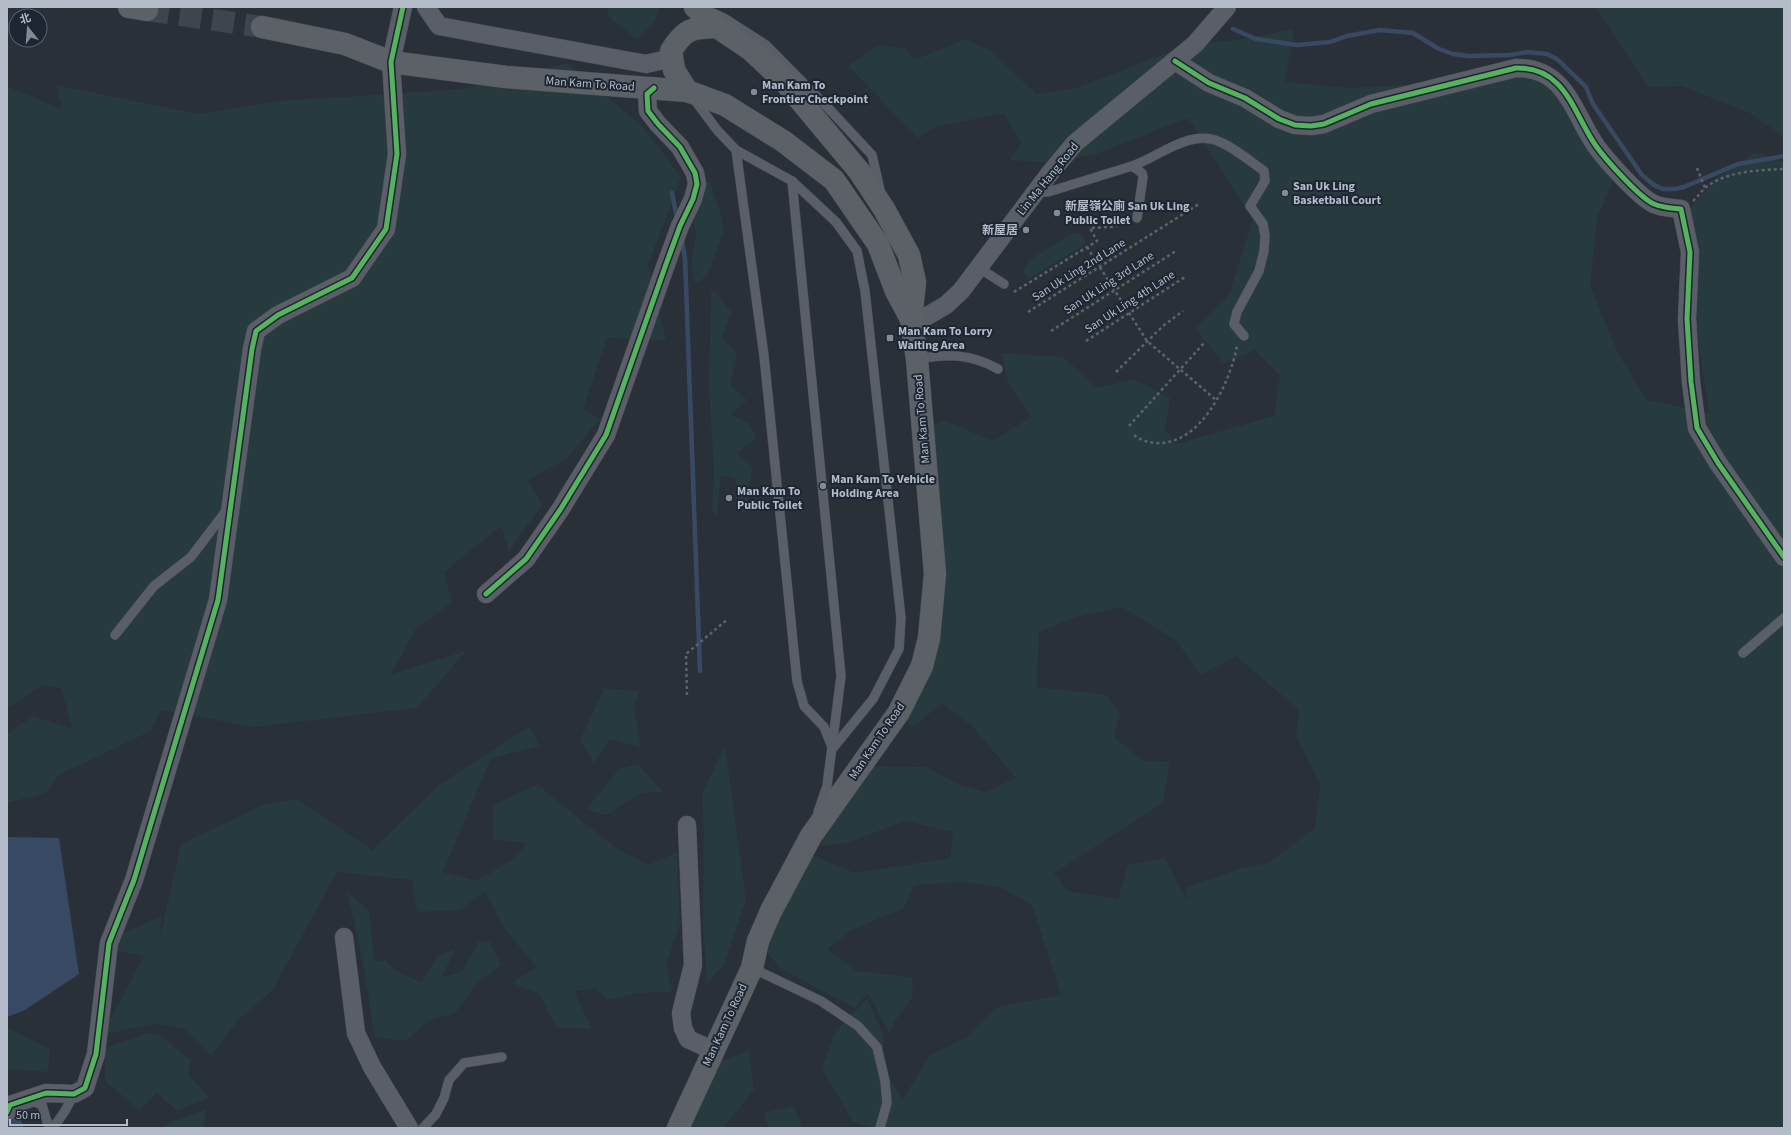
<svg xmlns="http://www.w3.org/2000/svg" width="1791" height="1135" font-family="'Source Sans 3','Noto Sans SC',sans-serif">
<rect width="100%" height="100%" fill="#2a3038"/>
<g fill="#273a3e" fill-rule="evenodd">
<path d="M607,7H659L655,21L637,39L608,16Z"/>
<path d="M1596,7H1784V137L1750,113L1682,86L1648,87Z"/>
<path d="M1294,29L1285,82L1348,88L1405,85L1420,88L1504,69L1547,74L1617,172L1597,218L1590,286L1619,355L1647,400L1709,413L1689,274L1700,255L1683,217L1716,178L1756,152L1784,163V1128H874L853,1122L822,1068L835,1032L867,999L884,1036L882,1067L903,1099L930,1055L967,1037L998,1007L1061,995L1032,905L999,887L962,882L914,885L904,908L852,930L827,949L856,971L912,977L913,996L895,1021L890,1035L868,993L854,1008L780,968L758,941L798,849L855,873L950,858L953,832L905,821L847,843L810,847L869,766L926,767L962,786L986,792L1016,778L972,726L942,703L913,727L902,717L937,640L927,428L944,420L993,441L1031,417L1008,382L1001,353L1063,357L1097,388L1134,379L1170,398L1165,430L1176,444L1274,416L1280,375L1255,350L1224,364L1196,329L1229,295L1253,219L1188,118L1096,154L1052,163L1010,160L1021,143L1004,113L936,127L918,138L848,66L878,45L905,48L914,60L966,39L992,51L1036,94L1077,88L1161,55L1195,44L1243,39ZM1122,607L1176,640L1200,675L1236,656L1299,710L1296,736L1320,785L1315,828L1268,863L1241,868L1185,888L1188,902L1165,858L1128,865L1118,899L1067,891L1054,873L1163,803L1170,762L1144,761L1114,737L1120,714L1107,695L1037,687L1039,632L1077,617Z"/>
<path d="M567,63L643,127L681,177L648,265L666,340L607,338L583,409L600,419L566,459L528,480L542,505L509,551L501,526L444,572L452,603L417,627L391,674L466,651L417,708L254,727L161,710L151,731L59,775L46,793L7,803V734L33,716L73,729L61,688L43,685L7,708V86L63,110L56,85L198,114L279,101L464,89Z"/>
<path d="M688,180L710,183L722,217L723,233L708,275L696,284L691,266L696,235Z"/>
<path d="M1081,233L1086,244L1028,279L1023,271L1029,260L1071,234Z"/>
<path d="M711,290L717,293L731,312L722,339L737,352L730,385L747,400L731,415L749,423L757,438L736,453L752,467L746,515L740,507L735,478L721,475L717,515L712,511L714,473L709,386Z"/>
<path d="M604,689L639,691L634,708L641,748L610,739L594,763L580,740Z"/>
<path d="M530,726L539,746L491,758L443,872L477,881L511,860L528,843L493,839V805L538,784L552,797L616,848L649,865L677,852L680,925L666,964L672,992L638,993L608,1000L596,988L574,991L592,1029L556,1028L540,994L512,983L536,967L503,927L485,891L461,910L417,912L412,880L337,872L272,991L238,1020L211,1056L183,1028L152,1024L102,1035L144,956H146L116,951L119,935L162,916L159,941L181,844L262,805L297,799L372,850L440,784Z"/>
<path d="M725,745L746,900L724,965L707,983L703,923L704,833L702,794Z"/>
<path d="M638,764L663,792L641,793L606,815L586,810L619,769Z"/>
<path d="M347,892L369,910L375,962L385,960L395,970L421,983L437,956L456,948L442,977L462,972L479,941L490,942L501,965L477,983L454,1014L430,1020L405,1041L375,1037L361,952Z"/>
<path d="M11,1029L50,1049L48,1072L7,1069V1030Z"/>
<path d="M147,1033L159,1035L191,1060L188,1074L210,1098L177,1111L157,1093L139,1110L105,1081V1048Z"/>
<path d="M749,1051L754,1090L723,1128H678L707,1065Z"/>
<path d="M793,1106L803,1128H768L764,1113Z"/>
<path d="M206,1109L204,1128H163L168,1123Z"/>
</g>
<path fill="#384963" d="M7,837L59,838L79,974L25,1010L7,1017Z"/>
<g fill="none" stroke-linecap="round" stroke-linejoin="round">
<g stroke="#384963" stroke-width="4.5">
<path d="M1233,29L1256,39L1297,45L1330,42L1347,36L1380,30L1413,33L1439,49L1453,54L1469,56L1510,55L1527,52L1547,54L1557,59L1586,87L1593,104L1642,175L1654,185L1663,189H1675L1684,187L1738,164L1784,156"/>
<path d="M672,193L677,218"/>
<path d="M682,241L685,258L700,671"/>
</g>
<path stroke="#384963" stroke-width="28" d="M7,1128H9"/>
<path stroke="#3f454e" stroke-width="22" stroke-dasharray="22 11" stroke-linecap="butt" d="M147,10L262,27"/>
<g stroke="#484c53" stroke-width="10">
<g id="service">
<path d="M713,13L724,18L766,45L832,112L872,155L880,190"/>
<path d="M694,99L717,130L736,150L792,181L836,222L857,251L865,291L901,618L899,649L873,699L833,748"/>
<path d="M736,150L764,356L797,681L804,706L824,727L832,747"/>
<path d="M1132,166L1142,173L1143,177L1137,218"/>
<path d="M792,181L841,676L827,786L818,812"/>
<path d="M1036,192H1048L1132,166C1159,157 1190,128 1220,142C1235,148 1251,162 1264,171L1265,181L1250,206L1263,224L1265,236L1264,251L1259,271L1237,312L1234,324L1244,336"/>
<path d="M979,268L1004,284"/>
<path d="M917,359C948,354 969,353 998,369"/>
<path d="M115,635L154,586L191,557L226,511"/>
<path d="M1743,653L1784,618"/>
<path d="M752,968L821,1001L858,1026L877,1047L885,1081L887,1103L880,1128"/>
<path d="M30,1100L42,1105L49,1128"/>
<path d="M53,1128L65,1111L74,1094"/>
<path d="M423,1128L436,1114L444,1098L449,1080L464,1063L502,1057"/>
</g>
</g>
<g stroke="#484c53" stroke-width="19">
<g id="minor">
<path d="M426,7L439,26L646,64L672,58"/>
<path d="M1175,61L1209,83L1245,98L1279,119L1295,125L1311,126L1324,124L1371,104L1516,68C1566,67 1573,113 1596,146C1606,160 1640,198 1654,204C1663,208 1672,208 1681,209L1690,252L1687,319L1691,382L1697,428L1718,463L1784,557"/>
<path d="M912,325L946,305L961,291L1050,173L1075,143L1195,44L1227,7"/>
<path d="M486,594L526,559L560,510L606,435L665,267L680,226L693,199L697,184L695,173L680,147L658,124L648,111L647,94L654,88"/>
<path d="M687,825L693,965L681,1013L683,1028L688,1039L714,1051"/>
<path d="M344,937L356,1033L372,1067L409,1128"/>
<path d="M7,1112L10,1105L46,1093L74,1094L85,1088L96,1054L109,943L134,880L218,600L252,349L256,331L278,315L352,278L386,229L397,154L391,62L403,7"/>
</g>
</g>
<g stroke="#484c55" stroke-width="23">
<g id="primary">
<path d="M129,7L147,10"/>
<path d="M262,27L345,44L391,62L506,77L687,91L725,105L783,141L834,180L878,244L896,291L911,319"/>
<path d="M687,91L674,70L671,51C685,28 692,28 717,27"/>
<path d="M678,1128L752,968L758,941L771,911L811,836L899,712L922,666L929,638L935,574L917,359L911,319L915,282L909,255L884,209L859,171L784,81L751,50L717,27L695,7"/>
</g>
</g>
<g stroke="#5d636a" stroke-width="2.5" stroke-dasharray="3 3" stroke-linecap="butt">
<path d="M1697,168L1705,188"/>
<path d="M1693,201C1698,197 1701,191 1706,187C1728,171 1758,170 1784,169"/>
<path d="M1087,247L1147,341L1216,400"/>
<path d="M1014,292L1097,241L1090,228L1112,227L1126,221"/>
<path d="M1028,312L1199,204"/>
<path d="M1051,331L1176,251"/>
<path d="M1086,341L1185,277"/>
<path d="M1116,372L1163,326L1183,311"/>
<path d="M1129,426L1205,342"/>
<path d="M1134,435C1142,441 1150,443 1160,443C1202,442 1230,383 1237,346"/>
<path d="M687,695L686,654L728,619"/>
</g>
<use href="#service" stroke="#5a5e66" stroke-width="9"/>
<use href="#minor" stroke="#5a5e66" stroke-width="18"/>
<use href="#primary" stroke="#5c6168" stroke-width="22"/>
<g stroke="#1d2633" stroke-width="8">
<g id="cycleway">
<path d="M1175,61L1209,83L1245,98L1279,119L1295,125L1311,126L1324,124L1371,104L1516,68C1566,67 1573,113 1596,146C1606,160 1640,198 1654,204C1663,208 1672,208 1681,209L1690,252L1687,319L1691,382L1697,428L1718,463L1784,557"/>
<path d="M486,594L526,559L560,510L606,435L665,267L680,226L693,199L697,184L695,173L680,147L658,124L648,111L647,94L654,88"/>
<path d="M7,1112L10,1105L46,1093L74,1094L85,1088L96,1054L109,943L134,880L218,600L252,349L256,331L278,315L352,278L386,229L397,154L391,62L403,7"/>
</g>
</g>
<use href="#cycleway" stroke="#56b35d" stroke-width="5"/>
</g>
<g fill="#848b96" stroke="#1d2633" stroke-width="1.5">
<circle cx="754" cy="92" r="4"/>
<circle cx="1285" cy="193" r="4"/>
<circle cx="1057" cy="213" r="4"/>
<circle cx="1026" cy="230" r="4"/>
<rect x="886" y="334" width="8" height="8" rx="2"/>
<circle cx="823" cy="486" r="4"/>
<circle cx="729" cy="498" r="4"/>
</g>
<g text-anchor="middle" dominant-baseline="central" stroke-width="4" stroke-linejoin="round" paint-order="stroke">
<g font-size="12" fill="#b4bcc9" stroke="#1d2633">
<text transform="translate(590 84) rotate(4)">Man Kam To Road</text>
<text transform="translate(1048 179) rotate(-51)">Lin Ma Hang Road</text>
<text transform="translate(1079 270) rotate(-32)">San Uk Ling 2nd Lane</text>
<text transform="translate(1109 283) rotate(-33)">San Uk Ling 3rd Lane</text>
<text transform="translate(1130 302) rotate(-33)">San Uk Ling 4th Lane</text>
<text transform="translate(922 419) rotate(-95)">Man Kam To Road</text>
<text transform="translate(877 741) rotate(-56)">Man Kam To Road</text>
<text transform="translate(725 1025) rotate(-65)">Man Kam To Road</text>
</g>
<g font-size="12" font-weight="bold" fill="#b4bcc9" stroke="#1d2633" text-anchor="start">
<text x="762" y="85">Man Kam To<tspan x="762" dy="14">Frontier Checkpoint</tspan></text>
<text x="1293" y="186">San Uk Ling<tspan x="1293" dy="14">Basketball Court</tspan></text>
<text x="1065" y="206">新屋嶺公廁 San Uk Ling<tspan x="1065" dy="14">Public Toilet</tspan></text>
<text x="1018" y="230" text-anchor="end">新屋居</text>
<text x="898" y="331">Man Kam To Lorry<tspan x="898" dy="14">Waiting Area</tspan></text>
<text x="831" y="479">Man Kam To Vehicle<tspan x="831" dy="14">Holding Area</tspan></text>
<text x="737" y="491">Man Kam To<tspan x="737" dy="14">Public Toilet</tspan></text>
</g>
</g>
<rect width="1791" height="1135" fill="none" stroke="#b4bcc9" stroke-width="16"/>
<g transform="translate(28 28) rotate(343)"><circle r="19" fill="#1d2633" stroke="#59626f"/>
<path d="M0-3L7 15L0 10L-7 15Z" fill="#848b96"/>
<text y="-6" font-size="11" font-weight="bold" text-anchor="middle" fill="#b4bcc9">北</text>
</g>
<path d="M10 1119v6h117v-6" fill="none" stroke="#b4bcc9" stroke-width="2"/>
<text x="16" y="1119" font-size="12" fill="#b4bcc9" stroke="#1d2633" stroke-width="3" paint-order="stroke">50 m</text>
</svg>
